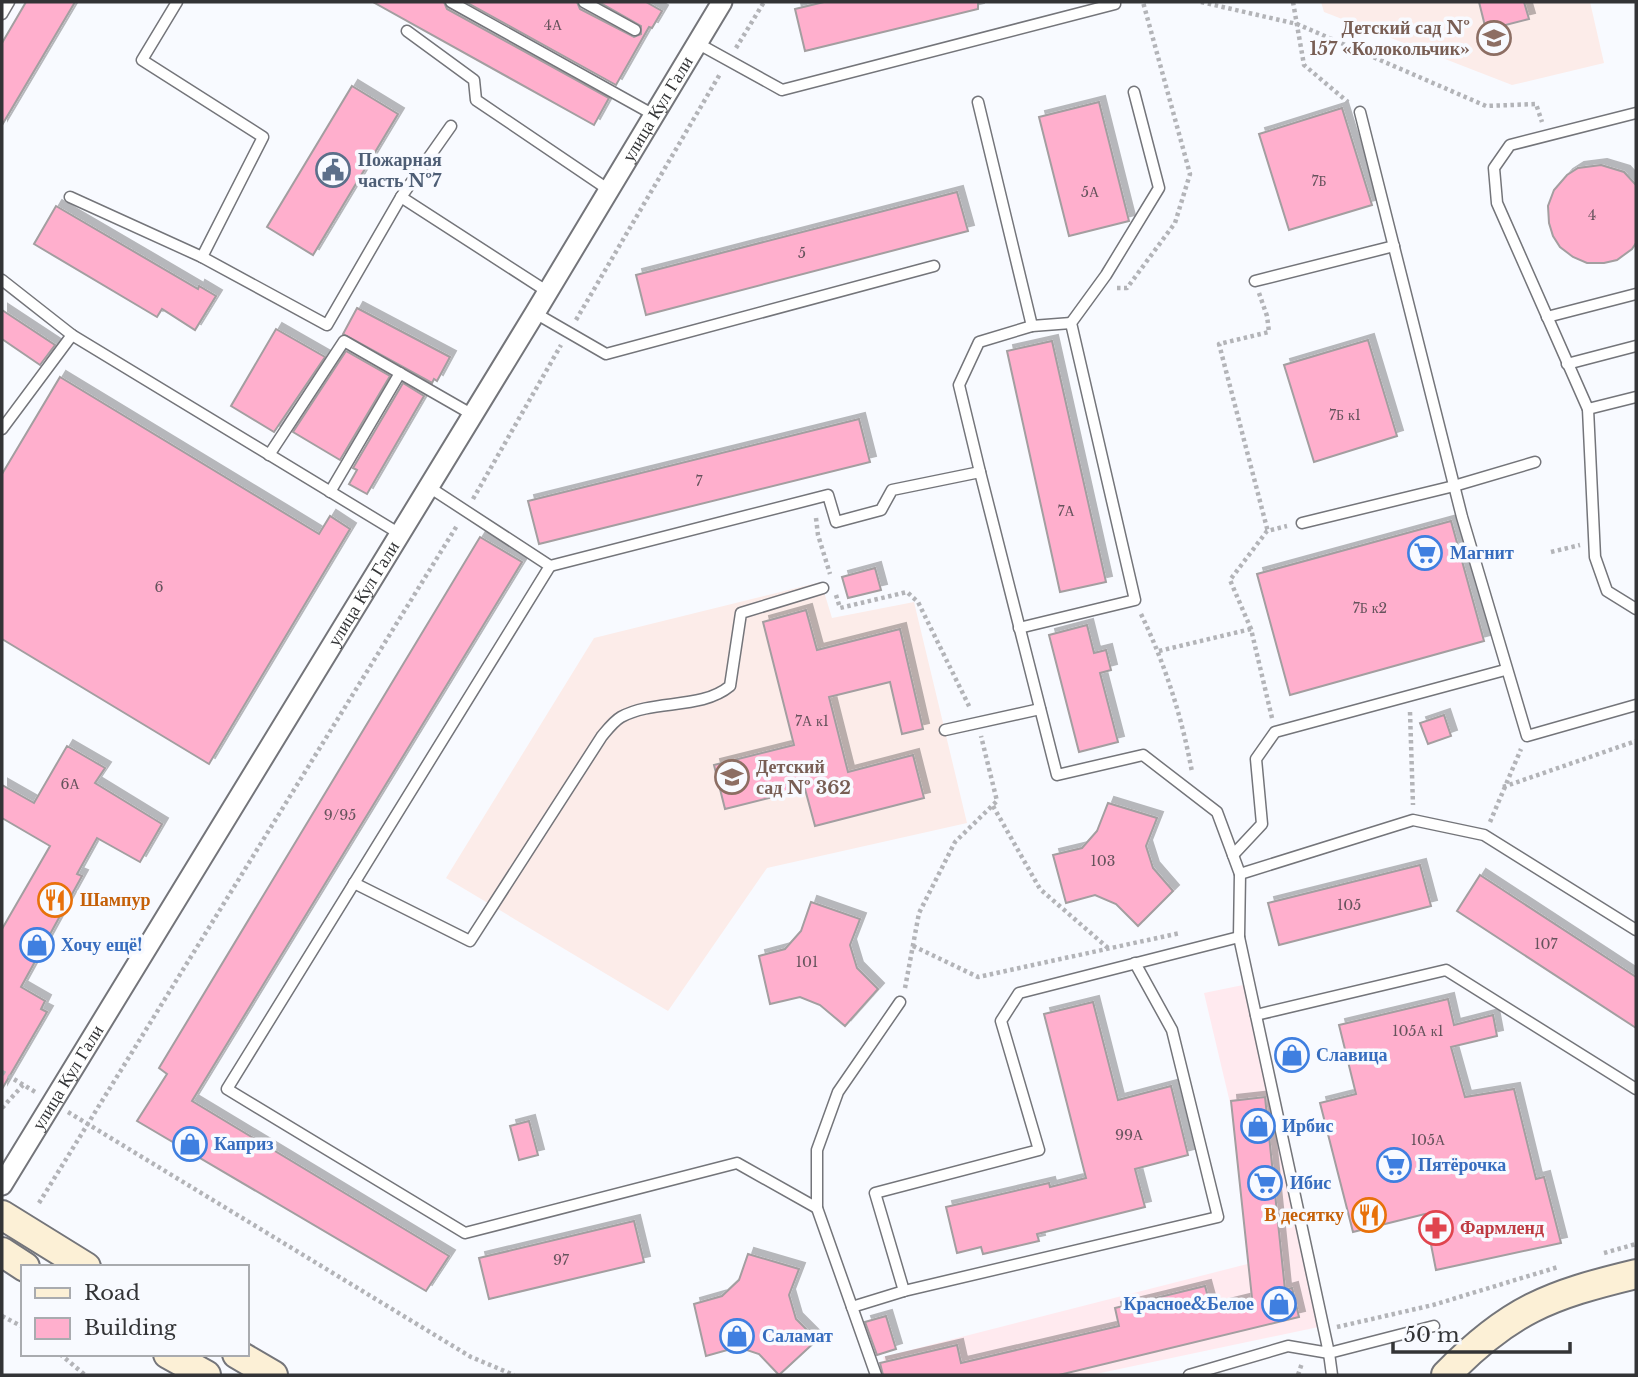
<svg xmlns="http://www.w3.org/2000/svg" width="1638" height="1377" font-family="'Libre Baskerville',serif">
<defs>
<filter id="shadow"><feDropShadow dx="6" dy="-6" stdDeviation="0" flood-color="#0004"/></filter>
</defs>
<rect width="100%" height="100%" fill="#f8faff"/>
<path fill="#ffeaef" d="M1248,984L1328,1325L1091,1375H888L883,1357L1267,1259L1204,993Z"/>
<g fill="#fcece9">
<path d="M1321,2H1590L1604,63L1512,85L1324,12Z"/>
<path d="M821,582L832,618L914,602L967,823L767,868L668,1011L446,878L594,638Z"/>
</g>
<g fill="#ffafcd" stroke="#a39ea0" stroke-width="2" filter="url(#shadow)">
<path d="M26,2H75L2,125V43Z"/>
<path d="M373,2H444L447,9L609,98L594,125Z"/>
<path d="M466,2H577L580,9L634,37L641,34V26L599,2H646L662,11L652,28L649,27L616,85Z"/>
<path d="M824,2H978V9L805,51L795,9Z"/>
<path d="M1479,2H1524L1529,19L1486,30Z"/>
<path d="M352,86L398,114L313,255L267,227Z"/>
<path d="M1099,102L1129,221L1069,236L1039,117Z"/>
<path d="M1342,108L1372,205L1289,230L1259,134Z"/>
<path d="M1601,165L1624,172L1636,185V243L1632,249L1617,260L1604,263H1587L1573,257L1560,247L1553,236L1549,223L1548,206L1554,190L1567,175L1578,168Z"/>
<path d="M957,192L968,231L646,315L636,275Z"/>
<path d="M56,206L198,289L199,286L216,296L195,330L162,309L157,317L34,244Z"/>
<path d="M357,308L450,357L437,381L434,379L432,383L343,334Z"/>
<path d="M2,310L55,345L40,365L2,339Z"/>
<path d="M276,329L325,357L274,432L231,406Z"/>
<path d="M1368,340L1397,436L1314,462L1284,365Z"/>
<path d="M1052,341L1106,582L1060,592L1007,351Z"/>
<path d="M346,351L390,376L340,460L293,432Z"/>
<path d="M60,377L319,534L330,516L350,529L209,764L2,639V474Z"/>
<path d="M403,383L424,396L367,494L349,484L357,470L353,468Z"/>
<path d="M859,419L870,462L539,544L528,501Z"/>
<path d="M1451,521L1484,641L1290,695L1257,574Z"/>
<path d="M480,537L522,562L192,1101L449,1256L426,1291L137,1121L167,1074L159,1068Z"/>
<path d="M875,568L881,590L848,598L842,577Z"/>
<path d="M806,610L817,650L900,629L923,729L902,734L890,682L829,697L848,772L913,755L924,798L815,826L805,789L725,809L714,765L794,745L763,622Z"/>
<path d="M1087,625L1094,653L1106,650L1111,670L1100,673L1118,742L1079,752L1049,635Z"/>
<path d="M1444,715L1451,736L1428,744L1420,723Z"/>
<path d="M67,746L105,768L95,783L162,824L140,862L97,838L77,874L82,876L21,987L45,1001L41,1009L47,1012L2,1089V929L50,846L2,818V785L34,803Z"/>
<path d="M1108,803L1157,818L1146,846L1153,868L1173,891L1138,926L1116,904L1095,895L1066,903L1053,855L1082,848L1097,831Z"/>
<path d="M1420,865L1431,906L1279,945L1268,903Z"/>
<path d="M1480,875L1636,977V1028L1457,911Z"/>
<path d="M811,902L860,919L850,945L857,968L878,989L845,1026L820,1005L800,997L770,1004L759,956L785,949L801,931Z"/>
<path d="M1448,999L1454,1025L1493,1015L1497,1036L1451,1047L1465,1097L1514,1089L1536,1179L1544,1177L1561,1243L1436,1270L1425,1214L1353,1232L1320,1103L1356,1094L1339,1025Z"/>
<path d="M1093,1002L1118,1100L1171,1086L1188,1155L1135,1169L1145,1207L1037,1234L1039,1241L983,1254L981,1247L957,1253L946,1207L1049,1183L1050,1187L1086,1178L1044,1014Z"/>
<path d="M1265,1097L1285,1290L1292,1288L1299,1317L1059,1375H883L880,1363L957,1345L961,1363L1119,1326L1115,1308L1205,1286L1211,1308L1252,1298L1231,1101Z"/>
<path d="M529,1121L538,1155L519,1160L510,1126Z"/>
<path d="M634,1221L644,1262L489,1299L479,1258Z"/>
<path d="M748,1254L799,1269L789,1295L796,1319L817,1340L779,1375L759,1354L738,1347L706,1356L694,1304L722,1296L739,1280Z"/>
<path d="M886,1316L896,1349L877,1355L865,1322Z"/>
</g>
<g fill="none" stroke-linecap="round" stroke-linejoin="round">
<g stroke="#74757a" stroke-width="13">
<g id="lane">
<path d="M177,2L142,60L263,137L202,257L327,325L401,197L451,126"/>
<path d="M451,2L654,115"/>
<path d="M584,2L635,30"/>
<path d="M2,14L9,2"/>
<path d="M407,31L474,80L476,100L609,190"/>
<path d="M697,43L782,90L1115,4"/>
<path d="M978,102L1032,326"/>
<path d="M1360,112L1462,517L1527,736L1636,705"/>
<path d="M1636,113L1510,145L1494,168L1497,203L1588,409L1595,557L1607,591L1636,609"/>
<path d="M70,197L202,257"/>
<path d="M401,197L548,292"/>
<path d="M2,280L72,335L400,534"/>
<path d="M1255,281L1394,246"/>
<path d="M535,313L606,354L934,266"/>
<path d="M1547,317L1636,294"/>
<path d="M1567,364L1636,346"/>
<path d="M1588,409L1636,397"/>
<path d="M2,429L72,335"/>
<path d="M269,455L344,341L473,415"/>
<path d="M980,472L959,385L979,342L1032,326L1071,323"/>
<path d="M429,487L550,566L227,1089L465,1233L737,1163L817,1208"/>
<path d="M330,492L400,373"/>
<path d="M1302,523L1454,486L1535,462"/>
<path d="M550,566L828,495L836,522L881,510L892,490L980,472L1057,775L1143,755L1217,812L1240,874"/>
<path d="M1019,628L1135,600L1071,323L1106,275L1159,188L1134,92"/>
<path d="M945,730L1040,709"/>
<path d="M1233,855L1262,824L1256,759L1275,732L1505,670"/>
<path d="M354,883L470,941L602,736C607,730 614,721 621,717C654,699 701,710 730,686L741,613L823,588"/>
<path d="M1256,1015L1446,970L1636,1089"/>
<path d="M904,1291L1218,1217L1172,1030L1135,963"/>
<path d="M852,1307L817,1208V1150L838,1092L900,1002"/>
<path d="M876,1375L852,1307L904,1291L875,1193L1039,1150L1001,1021L1019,993L1239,937L1240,874L1413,820L1484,835L1636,930"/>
<path d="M1189,1375L1288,1346L1329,1353L1239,937"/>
<path d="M1332,1375L1329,1353L1434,1326"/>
</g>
</g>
<g stroke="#74757a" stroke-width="23">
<g id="street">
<path id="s1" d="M2,1185L535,313L722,2"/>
</g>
</g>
<g stroke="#74757a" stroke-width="32">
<g id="secondary">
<path d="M2,1215L86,1267"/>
<path d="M2,1252L25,1267"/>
<path d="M168,1354L206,1375"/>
<path d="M237,1354L273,1375"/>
<path d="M1446,1375C1509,1310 1549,1295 1636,1274"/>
</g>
</g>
<g stroke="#b3b4b8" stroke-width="4.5" stroke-dasharray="3.5 3.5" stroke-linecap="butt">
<path d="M1201,2L1297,24L1486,106L1536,104L1542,122"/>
<path d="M1293,2L1304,65L1348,102"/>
<path d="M736,48L764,2"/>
<path d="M1117,288H1127L1175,223L1190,174L1143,2"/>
<path d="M1259,293L1267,316L1269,332L1219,344L1268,532"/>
<path d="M576,320L720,74"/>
<path d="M473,499L561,345"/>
<path d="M816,518L818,535L830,574"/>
<path d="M1551,552L1580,545"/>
<path d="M836,595L840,608L907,592L918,602L970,708"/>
<path d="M1141,614C1165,664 1182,717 1192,772"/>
<path d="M1159,651L1251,629"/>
<path d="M1410,712L1413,805"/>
<path d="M1272,718L1251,629L1230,580L1267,531L1287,526"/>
<path d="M1503,787L1636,741"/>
<path d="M993,806L1040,889L1108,948"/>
<path d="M1490,822L1521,749"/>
<path d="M913,946L978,977L1180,933"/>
<path d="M905,988L919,913L955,842L997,801L981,736"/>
<path d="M2,1072L37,1093"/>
<path d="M2,1108L23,1085"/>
<path d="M68,1112L471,1357L514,1375"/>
<path d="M39,1203L458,524"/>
<path d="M1604,1253L1636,1244"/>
<path d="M2,1316L23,1327"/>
<path d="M1337,1327L1433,1305L1558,1267"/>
<path d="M60,1354L85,1375"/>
<path d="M1298,1375L1302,1363"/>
</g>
<use href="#lane" stroke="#fff" stroke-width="10"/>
<use href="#street" stroke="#fff" stroke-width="19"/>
<use href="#secondary" stroke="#fcf0d6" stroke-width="28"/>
</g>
<defs>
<g id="school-ring" transform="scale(1.75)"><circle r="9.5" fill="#f8faff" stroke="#8d6e63" stroke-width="1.5"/><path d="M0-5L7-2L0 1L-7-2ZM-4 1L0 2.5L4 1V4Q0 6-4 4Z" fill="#8d6e63"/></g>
<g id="civic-ring" transform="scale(1.75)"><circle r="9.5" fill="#f8faff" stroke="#5c6f8a" stroke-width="1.5"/><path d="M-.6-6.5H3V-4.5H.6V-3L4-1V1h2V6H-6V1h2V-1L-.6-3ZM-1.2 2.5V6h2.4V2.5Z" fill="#5c6f8a"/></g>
<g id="supermarket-ring" transform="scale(1.75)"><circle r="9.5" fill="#f8faff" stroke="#3f7fe0" stroke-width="1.5"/><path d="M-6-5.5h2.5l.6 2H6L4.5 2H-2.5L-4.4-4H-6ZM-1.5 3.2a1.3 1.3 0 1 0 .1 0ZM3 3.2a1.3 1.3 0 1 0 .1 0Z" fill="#3f7fe0"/></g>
<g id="restaurant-ring" transform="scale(1.75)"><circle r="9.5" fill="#f8faff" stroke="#e8710a" stroke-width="1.5"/><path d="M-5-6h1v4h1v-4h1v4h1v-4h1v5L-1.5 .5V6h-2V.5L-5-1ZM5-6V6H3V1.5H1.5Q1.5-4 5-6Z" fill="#e8710a"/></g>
<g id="shop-ring" transform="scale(1.75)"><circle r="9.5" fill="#f8faff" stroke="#3f7fe0" stroke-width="1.5"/><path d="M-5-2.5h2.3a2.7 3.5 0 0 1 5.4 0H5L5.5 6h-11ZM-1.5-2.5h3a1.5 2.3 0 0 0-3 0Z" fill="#3f7fe0"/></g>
<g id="pharmacy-ring" transform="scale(1.75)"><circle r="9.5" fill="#f8faff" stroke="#e0444e" stroke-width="1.5"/><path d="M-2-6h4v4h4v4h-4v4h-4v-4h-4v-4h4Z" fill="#e0444e"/></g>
</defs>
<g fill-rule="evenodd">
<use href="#school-ring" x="1494" y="38"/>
<use href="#civic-ring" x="333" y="170"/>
<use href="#supermarket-ring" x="1425" y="553"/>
<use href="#school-ring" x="732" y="777"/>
<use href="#restaurant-ring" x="55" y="900"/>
<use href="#shop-ring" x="37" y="945"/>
<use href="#shop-ring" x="1292" y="1055"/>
<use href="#shop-ring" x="1258" y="1126"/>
<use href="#shop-ring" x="190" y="1144"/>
<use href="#supermarket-ring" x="1394" y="1165"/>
<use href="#supermarket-ring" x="1265" y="1183"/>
<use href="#restaurant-ring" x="1369" y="1215"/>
<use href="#pharmacy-ring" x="1436" y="1228"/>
<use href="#shop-ring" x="1279" y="1304"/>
<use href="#shop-ring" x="737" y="1336"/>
</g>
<g text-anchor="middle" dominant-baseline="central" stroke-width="7" stroke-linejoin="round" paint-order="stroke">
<g font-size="14" fill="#66535c">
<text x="553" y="25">4А</text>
<text x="1319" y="181">7Б</text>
<text x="1090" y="192">5А</text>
<text x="1592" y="215">4</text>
<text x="802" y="253">5</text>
<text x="1345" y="415">7Б к1</text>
<text x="699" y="481">7</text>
<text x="1066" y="511">7А</text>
<text x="159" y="587">6</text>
<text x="1370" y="608">7Б к2</text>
<text x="812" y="721">7А к1</text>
<text x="70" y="784">6А</text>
<text x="340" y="815">9/95</text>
<text x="1103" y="861">103</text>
<text x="1349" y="905">105</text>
<text x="1546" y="944">107</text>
<text x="807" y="962">101</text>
<text x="1418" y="1031">105А к1</text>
<text x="1129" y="1135">99А</text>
<text x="1428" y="1140">105А</text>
<text x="561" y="1260">97</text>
</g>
<g font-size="18" font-weight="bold" fill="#785e54" stroke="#f8faff" text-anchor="end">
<text x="1470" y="28">Детский сад №<tspan x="1470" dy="21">157 «Колокольчик»</tspan></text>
<text x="756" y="767" text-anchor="start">Детский<tspan x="756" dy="21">сад № 362</tspan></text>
</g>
<g font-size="18" fill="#333436" stroke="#f8faff">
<text stroke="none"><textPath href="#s1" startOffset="1260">улица Кул Гали</textPath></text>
<text stroke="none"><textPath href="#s1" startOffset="693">улица Кул Гали</textPath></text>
<text stroke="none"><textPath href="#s1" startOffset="126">улица Кул Гали</textPath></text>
</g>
<g font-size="18" font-weight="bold" fill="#4e5e75" stroke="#f8faff" text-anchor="start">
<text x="358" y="160">Пожарная<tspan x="358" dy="21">часть №7</tspan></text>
</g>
<g font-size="18" font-weight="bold" fill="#366cbe" stroke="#f8faff" text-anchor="start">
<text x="1450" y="553">Магнит</text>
<text x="61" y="945">Хочу ещё!</text>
<text x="1316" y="1055">Славица</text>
<text x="1282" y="1126">Ирбис</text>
<text x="214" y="1144">Каприз</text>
<text x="1418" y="1165">Пятёрочка</text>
<text x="1290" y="1183">Ибис</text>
<text x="1254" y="1304" text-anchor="end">Красное&amp;Белое</text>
<text x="762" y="1336">Саламат</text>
</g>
<g font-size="18" font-weight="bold" fill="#c56008" stroke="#f8faff" text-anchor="start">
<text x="80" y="900">Шампур</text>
<text x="1344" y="1215" text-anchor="end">В десятку</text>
</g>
<g font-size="18" font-weight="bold" fill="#be3a42" stroke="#f8faff" text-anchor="start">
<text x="1460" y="1228">Фармленд</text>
</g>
</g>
<rect width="1638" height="1377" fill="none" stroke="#333436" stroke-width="7"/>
<rect x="21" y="1265" width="228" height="91" fill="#f8faff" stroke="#a9abaf" stroke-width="2"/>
<rect x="35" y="1288" width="35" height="10" fill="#fcf0d6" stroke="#a9abaf" stroke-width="2"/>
<text x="84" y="1300" font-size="21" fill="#333436">Road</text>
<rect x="35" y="1318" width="35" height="21" fill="#ffafcd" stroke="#a9abaf" stroke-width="2"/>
<text x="84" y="1335" font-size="21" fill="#333436">Building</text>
<path d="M1393 1342v10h177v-10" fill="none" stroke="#333436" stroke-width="3.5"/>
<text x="1404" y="1342" font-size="21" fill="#333436" stroke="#f8faff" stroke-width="5" paint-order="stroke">50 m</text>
</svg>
